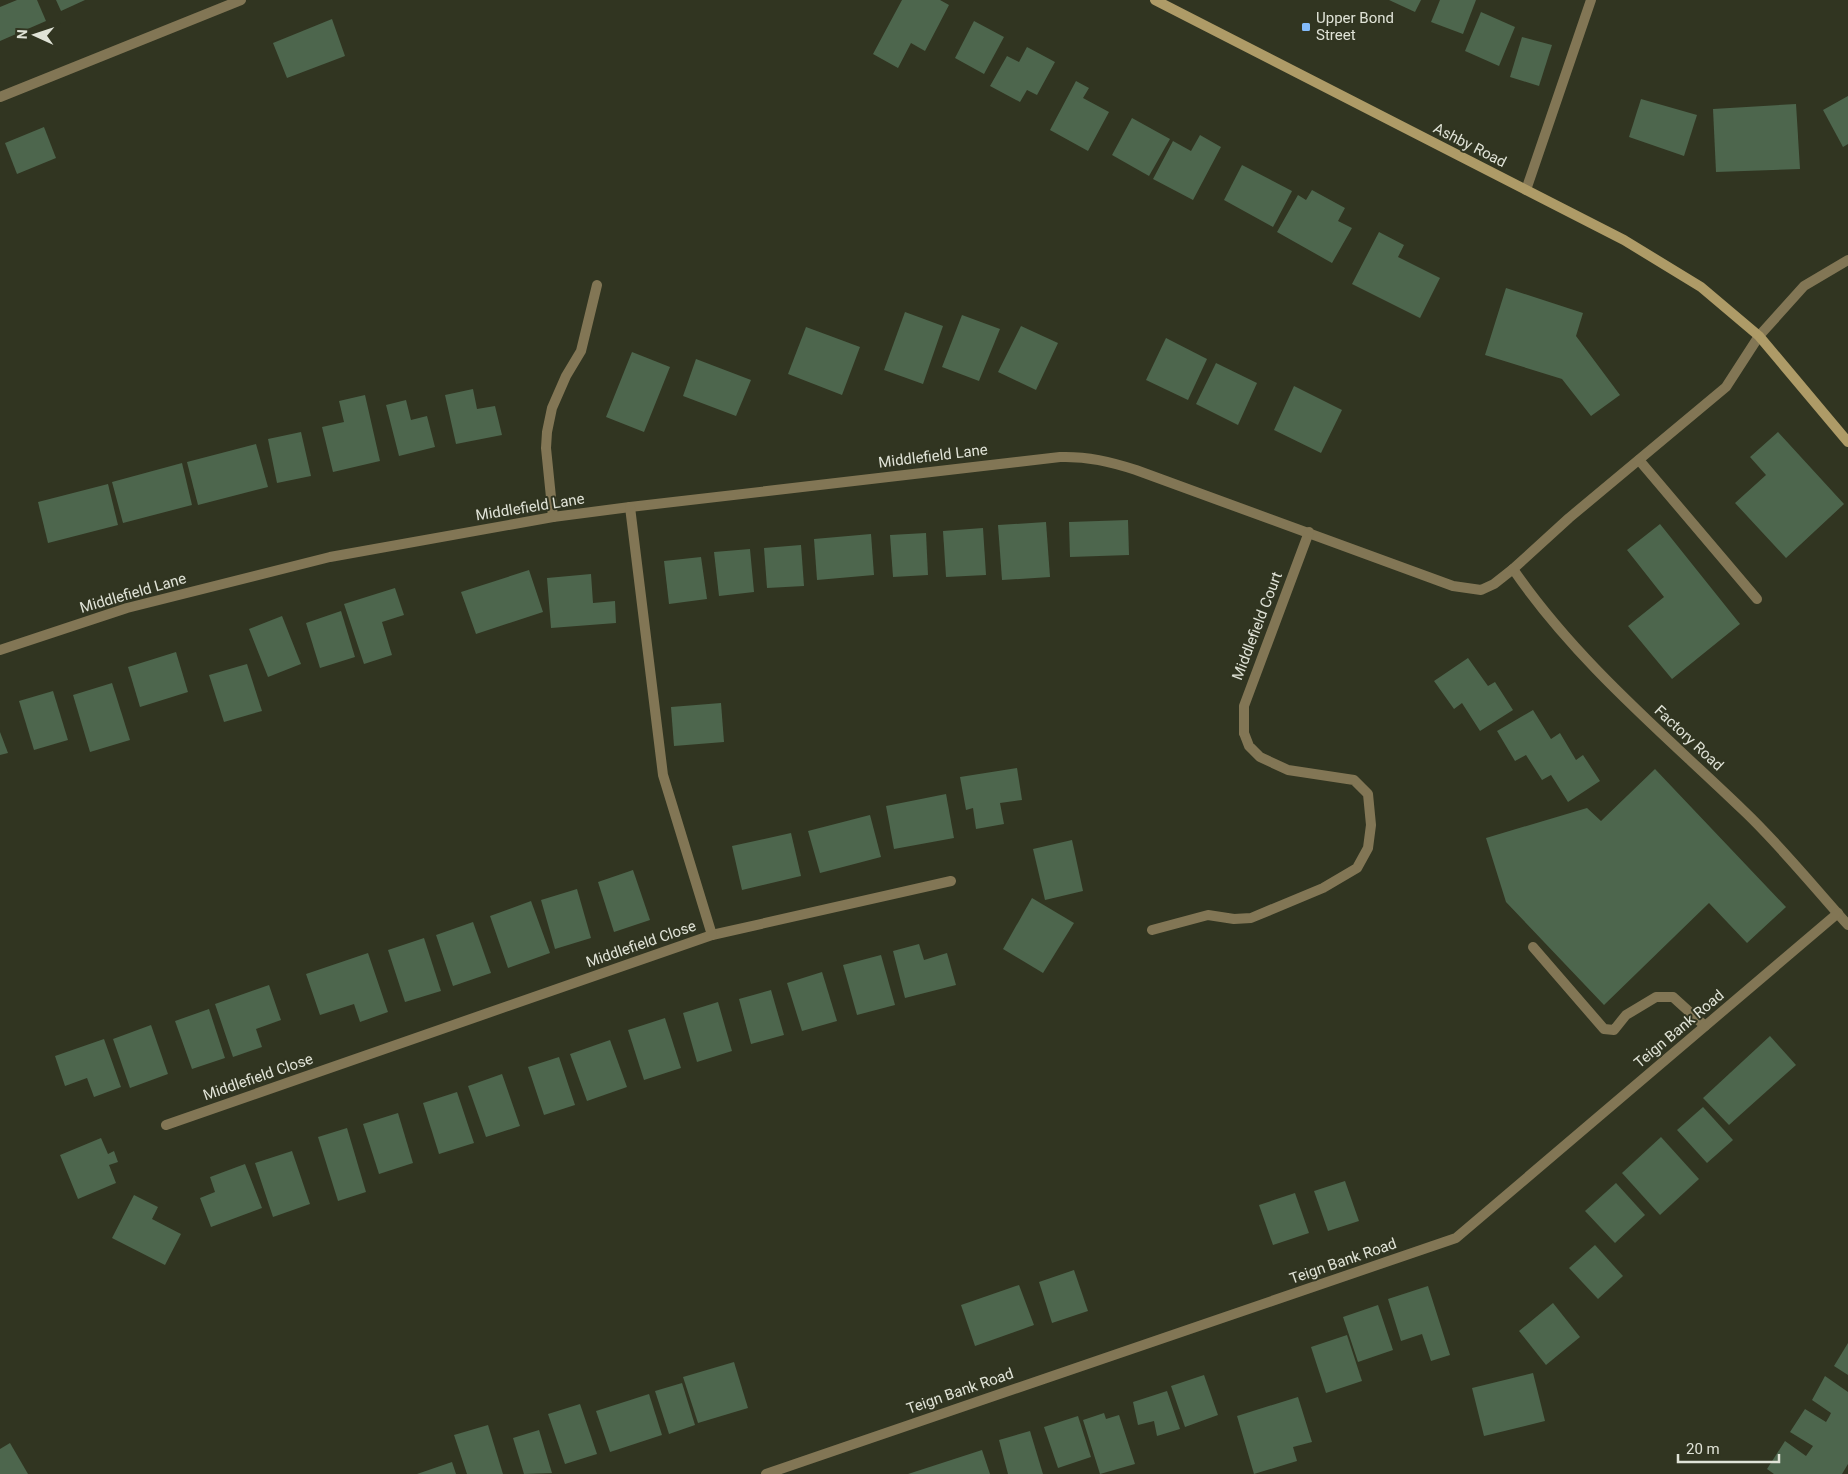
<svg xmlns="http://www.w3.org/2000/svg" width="1848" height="1474" font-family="Roboto,sans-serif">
<rect width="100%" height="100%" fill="#313521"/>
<g fill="#4d664d">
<path d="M17,0H37L46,21L0,41V7Z"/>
<path d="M56,0H85L61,11Z"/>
<path d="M902,0H940L949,5L925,51L911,43L898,68L873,54Z"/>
<path d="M1389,0H1421L1415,12Z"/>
<path d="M1440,0H1476L1463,34L1431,22Z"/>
<path d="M1481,12L1515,27L1499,66L1465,51Z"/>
<path d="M332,19L345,56L287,78L273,43Z"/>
<path d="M974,21L1004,37L984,74L955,58Z"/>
<path d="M1522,37L1552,45L1539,86L1510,77Z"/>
<path d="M1027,47L1055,62L1037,95L1027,90L1020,102L990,86L1007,56L1019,62Z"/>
<path d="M1076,81L1089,88L1083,98L1109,112L1088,151L1050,130Z"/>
<path d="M1848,96V144L1843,147L1823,110Z"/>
<path d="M1641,99L1697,115L1684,156L1629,137Z"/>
<path d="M1796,104L1800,169L1716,172L1713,109Z"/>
<path d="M1132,118L1170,139L1149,176L1112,155Z"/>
<path d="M44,127L56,158L17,174L5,143Z"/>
<path d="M1200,135L1221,147L1193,200L1153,179L1173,141L1191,151Z"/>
<path d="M1242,165L1292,191L1273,227L1224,200Z"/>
<path d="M1312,190L1345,208L1338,221L1352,228L1332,263L1277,232L1298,195L1306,200Z"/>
<path d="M1379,232L1404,245L1398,257L1440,278L1420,318L1352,284Z"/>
<path d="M1506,288L1583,313L1576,336L1620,395L1591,416L1562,379L1485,355Z"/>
<path d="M905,312L943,326L923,384L884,370Z"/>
<path d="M962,315L1000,329L979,381L942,367Z"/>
<path d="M1021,326L1058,343L1036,390L998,372Z"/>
<path d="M806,327L860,347L842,395L788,374Z"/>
<path d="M1166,338L1207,359L1188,400L1146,380Z"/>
<path d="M632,352L670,367L644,432L606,417Z"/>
<path d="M696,359L751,380L736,416L683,396Z"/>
<path d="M1216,363L1257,383L1238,425L1196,404Z"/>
<path d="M1294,386L1342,410L1321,453L1274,430Z"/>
<path d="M473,389L477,409L495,406L502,435L456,444L445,395Z"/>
<path d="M365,395L380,461L333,472L322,427L344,422L339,401Z"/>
<path d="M406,400L411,420L427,416L435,447L399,456L386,405Z"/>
<path d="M301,432L311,476L277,483L268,439Z"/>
<path d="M1778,432L1844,504L1786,558L1735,503L1766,475L1750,457Z"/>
<path d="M256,444L268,487L198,505L187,462Z"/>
<path d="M182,463L192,505L123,523L112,482Z"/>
<path d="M108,484L118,525L48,543L38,502Z"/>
<path d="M1128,520L1129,555L1070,557L1069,522Z"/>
<path d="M1046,522L1050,577L1002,580L998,525Z"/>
<path d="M1660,524L1740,624L1672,679L1628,626L1664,597L1627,550Z"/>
<path d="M983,528L986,575L946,577L943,531Z"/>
<path d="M926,533L928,575L893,577L890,535Z"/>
<path d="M871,534L874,575L817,580L814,539Z"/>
<path d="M801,545L804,586L767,588L764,548Z"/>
<path d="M750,549L754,592L719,596L714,552Z"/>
<path d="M701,557L707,599L669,604L664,561Z"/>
<path d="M529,570L543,612L476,634L461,592Z"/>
<path d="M591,574L593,603L615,601L616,623L551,628L547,578Z"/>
<path d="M395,588L404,615L382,622L392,655L364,664L344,604Z"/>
<path d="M341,611L355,657L320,668L306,623Z"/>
<path d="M282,616L301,664L268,677L249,629Z"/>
<path d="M176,652L188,692L140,707L128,667Z"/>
<path d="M1468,658L1488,686L1495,682L1513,710L1480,731L1462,703L1454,709L1434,681Z"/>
<path d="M247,664L262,711L224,722L209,675Z"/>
<path d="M112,683L130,740L90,752L73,695Z"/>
<path d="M53,691L68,740L34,750L19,701Z"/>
<path d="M721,703L724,742L674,746L671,707Z"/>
<path d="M1533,710L1551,739L1560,733L1576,760L1583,755L1600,781L1568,802L1551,775L1542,780L1526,755L1515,761L1497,731Z"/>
<path d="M0,732L8,753L0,755Z"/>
<path d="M1017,768L1022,800L1000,803L1004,824L976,829L973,808L966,810L960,777Z"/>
<path d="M1655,769L1786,907L1747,943L1709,903L1604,1005L1506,902L1486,838L1587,808L1601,821Z"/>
<path d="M946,794L954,838L894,849L886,806Z"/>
<path d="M870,815L881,857L820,873L808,831Z"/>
<path d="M791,833L801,876L742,890L732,846Z"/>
<path d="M1072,840L1083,891L1045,900L1033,849Z"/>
<path d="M633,870L650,920L614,932L598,882Z"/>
<path d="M577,889L591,938L555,949L541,900Z"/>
<path d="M1032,898L1074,923L1043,973L1003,949Z"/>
<path d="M531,901L550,953L508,968L490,916Z"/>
<path d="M473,922L491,973L453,986L436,935Z"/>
<path d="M424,938L441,991L405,1002L388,950Z"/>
<path d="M919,944L924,960L947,953L956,985L905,998L893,951Z"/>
<path d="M368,953L388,1012L360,1022L354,1004L320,1015L306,974Z"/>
<path d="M881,955L895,1005L857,1015L843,965Z"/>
<path d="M822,972L837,1021L802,1031L787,983Z"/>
<path d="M269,985L281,1020L256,1029L262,1047L233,1057L215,1004Z"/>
<path d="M771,990L784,1035L751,1044L739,999Z"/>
<path d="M718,1002L732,1051L697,1062L683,1013Z"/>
<path d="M209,1009L225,1058L192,1069L175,1021Z"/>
<path d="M665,1018L681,1068L644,1080L628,1030Z"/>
<path d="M151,1025L168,1074L130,1088L113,1039Z"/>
<path d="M1770,1036L1796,1065L1729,1125L1703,1098Z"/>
<path d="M104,1039L121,1087L94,1097L87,1078L65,1086L55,1056Z"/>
<path d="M610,1040L627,1087L587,1101L570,1054Z"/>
<path d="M559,1057L575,1105L544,1115L528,1067Z"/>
<path d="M502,1074L520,1126L486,1137L468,1086Z"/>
<path d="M457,1092L474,1143L439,1154L423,1103Z"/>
<path d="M1703,1107L1733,1140L1707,1163L1677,1130Z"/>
<path d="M398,1113L413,1163L379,1174L363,1124Z"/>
<path d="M347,1128L366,1192L338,1201L318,1137Z"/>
<path d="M1661,1137L1699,1179L1660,1215L1622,1173Z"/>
<path d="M101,1138L108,1154L114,1151L118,1162L109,1165L116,1183L78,1199L60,1155Z"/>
<path d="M292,1151L310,1204L273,1217L255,1163Z"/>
<path d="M245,1164L262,1208L211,1227L200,1198L215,1192L210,1177Z"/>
<path d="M1345,1181L1359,1221L1328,1231L1314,1191Z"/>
<path d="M1616,1183L1645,1215L1615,1243L1585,1211Z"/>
<path d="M1295,1193L1309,1233L1273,1245L1259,1205Z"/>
<path d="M134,1195L158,1207L152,1219L181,1234L165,1265L112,1238Z"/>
<path d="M1595,1245L1623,1276L1598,1299L1569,1268Z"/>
<path d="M1074,1270L1088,1311L1052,1323L1039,1282Z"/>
<path d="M1019,1285L1034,1325L975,1346L961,1305Z"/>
<path d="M1428,1286L1450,1355L1431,1361L1422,1334L1401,1341L1388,1299Z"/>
<path d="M1553,1303L1580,1337L1546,1365L1519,1331Z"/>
<path d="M1378,1305L1393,1350L1358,1362L1343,1317Z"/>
<path d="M1347,1335L1362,1381L1326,1393L1311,1347Z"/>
<path d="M1848,1343V1375L1834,1366Z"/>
<path d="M734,1362L748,1408L698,1423L683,1377Z"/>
<path d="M1533,1373L1545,1421L1484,1436L1472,1388Z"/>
<path d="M1204,1375L1218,1415L1185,1427L1171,1386Z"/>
<path d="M1825,1376L1848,1392V1464L1842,1474H1774L1767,1469L1785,1441L1806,1456L1813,1446L1790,1432L1805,1409L1826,1422L1829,1417L1831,1413L1812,1400Z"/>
<path d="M682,1383L695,1425L669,1434L655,1391Z"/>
<path d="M1167,1391L1180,1429L1157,1436L1154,1421L1138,1425L1133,1402Z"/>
<path d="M649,1394L662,1435L610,1452L596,1411Z"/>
<path d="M1298,1397L1312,1442L1293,1447L1297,1461L1254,1474L1237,1416Z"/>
<path d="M580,1404L597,1454L565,1464L548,1414Z"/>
<path d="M1104,1413L1106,1419L1119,1415L1135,1464L1100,1474L1083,1420Z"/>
<path d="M1078,1416L1091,1457L1058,1468L1044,1427Z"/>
<path d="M488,1425L503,1474H467L454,1435Z"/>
<path d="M539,1430L552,1473L524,1474L513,1438Z"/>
<path d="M1030,1431L1043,1474H1008L999,1440Z"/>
<path d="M10,1443L28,1474H0V1449Z"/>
<path d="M982,1450L990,1474H908Z"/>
<path d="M452,1462L456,1474H417Z"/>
</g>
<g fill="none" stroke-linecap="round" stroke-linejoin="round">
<g stroke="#827655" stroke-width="10">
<path d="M1526,190L1591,0"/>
<path d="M1639,460L1757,599"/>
<path d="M553,517L546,448L547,432L552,408L566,376L581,351L597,285"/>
<path d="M1152,930L1208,915L1234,919L1251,918L1323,888L1357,868L1368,848L1371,825L1368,794L1354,780L1288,770L1260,757L1249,746L1244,733"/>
<path d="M1533,947L1604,1029L1614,1030L1626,1015L1656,997H1673L1705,1026"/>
</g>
<g stroke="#827655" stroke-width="10">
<path d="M0,97L241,0"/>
<path d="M1513,569C1576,661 1663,733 1743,810C1780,845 1813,886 1848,925"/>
<path d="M0,650L127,608L330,557L553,517L630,507L1060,457C1087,456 1111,462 1136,470L1453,586L1481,590L1494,584L1513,569L1569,518L1726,387L1759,336L1804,286L1848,260"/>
<path d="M1244,733V706L1309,532"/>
<path d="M712,935L951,881"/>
<path d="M166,1125L712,935L663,775L630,507"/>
<path d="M766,1474L1456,1238L1838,913"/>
</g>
<path stroke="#ae9b67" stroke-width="10" d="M1155,0L1624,240L1701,287L1759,336L1848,442"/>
</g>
<rect fill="#84bcfb" stroke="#313521" stroke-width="2" x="1301" y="22" width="10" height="10" rx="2.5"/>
<g text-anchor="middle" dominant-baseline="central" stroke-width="4" stroke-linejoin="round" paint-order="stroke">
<g font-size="15" fill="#e0e3d7" stroke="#313521" text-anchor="start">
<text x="1316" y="18">Upper Bond<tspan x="1316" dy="17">Street</tspan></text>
</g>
<g font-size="15" fill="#e0e3d7" stroke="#313521">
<text transform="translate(1470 145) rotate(27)">Ashby Road</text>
<text transform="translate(933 456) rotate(-7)">Middlefield Lane</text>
<text transform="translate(530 507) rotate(-9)">Middlefield Lane</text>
<text transform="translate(133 593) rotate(-16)">Middlefield Lane</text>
<text transform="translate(1257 626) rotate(-69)">Middlefield Court</text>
<text transform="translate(1689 738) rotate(43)">Factory Road</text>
<text transform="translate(641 944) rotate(-19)">Middlefield Close</text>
<text transform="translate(1679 1029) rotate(-40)">Teign Bank Road</text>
<text transform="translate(258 1077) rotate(-19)">Middlefield Close</text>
<text transform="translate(1343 1261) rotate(-19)">Teign Bank Road</text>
<text transform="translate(960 1391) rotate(-19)">Teign Bank Road</text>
</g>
</g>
<g transform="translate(35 35) rotate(273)" stroke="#313521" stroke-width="4" paint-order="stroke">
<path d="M0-4L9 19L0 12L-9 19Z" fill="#e0e3d7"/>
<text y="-8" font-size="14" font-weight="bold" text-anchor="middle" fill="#e0e3d7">N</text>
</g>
<path d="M1678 1454v8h101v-8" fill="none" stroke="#e0e3d7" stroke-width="2.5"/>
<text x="1686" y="1454" font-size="15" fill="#e0e3d7" stroke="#313521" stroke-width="4" paint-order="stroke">20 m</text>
</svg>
